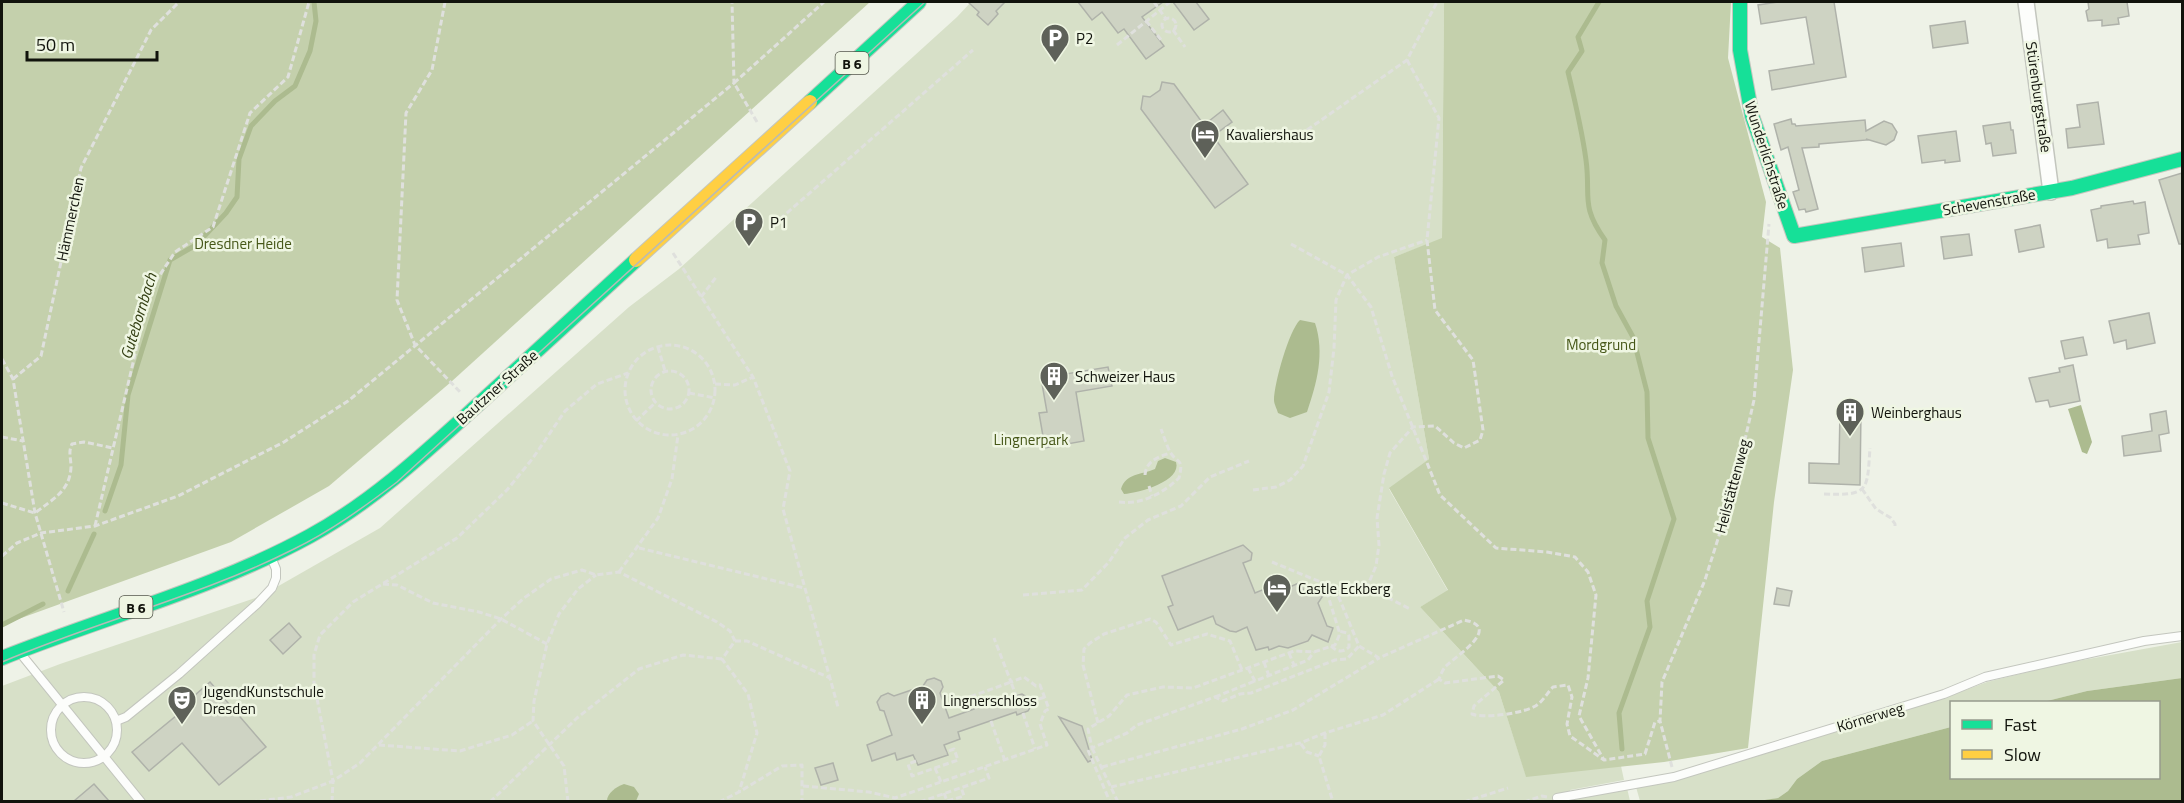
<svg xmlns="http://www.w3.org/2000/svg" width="2184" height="803" font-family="'Titillium Web',sans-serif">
<rect width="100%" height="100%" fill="#eef2e7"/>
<g fill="#d7e0c8">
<path d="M971,2H1444L1442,239L1394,257L1429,459L1389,489L1448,591L1420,607L1499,692L1526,776L1621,766L1624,780L1570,790V797L1627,788L1630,801L2,802V686L60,664L261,596L380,528L629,307L679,269L957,17Z"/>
<path d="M2182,642V678L2087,691L2043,702H1952L1951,727L1822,761L1797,779L1788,791L1778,798L1758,802L1640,801L1636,787L1674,781L1748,759L1944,698L1987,682L2061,664Z"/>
</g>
<g fill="#c4d0ac">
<path d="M2,2H870L451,382L329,486L231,542L2,625Z"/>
<path d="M1444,2H1731L1728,58L1766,202L1762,237L1780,248L1793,370L1774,502L1748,748L1664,762L1526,777L1499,692L1420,607L1448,590L1389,488L1429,459L1394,257L1442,238Z"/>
</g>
<g fill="#acbb8f">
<path d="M1300,320L1315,323C1325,353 1317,383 1307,412L1290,418L1278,413C1277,409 1274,404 1274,400C1274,384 1289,330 1300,320Z"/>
<path d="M2081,405L2092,442L2087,454L2082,452L2068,409Z"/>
<path d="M1165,458L1176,462C1182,481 1139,493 1124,494L1121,489C1126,473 1141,475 1155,469L1158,461Z"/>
<path d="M2182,678V801H1758L1778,798L1788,791L1797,779L1822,761L1951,727L1952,778H2158V702H2043L2087,691Z"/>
<path d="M624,784L634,787L639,794L636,801H607C607,793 616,787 624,784Z"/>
</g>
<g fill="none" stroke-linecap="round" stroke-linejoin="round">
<g stroke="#acbb8f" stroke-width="5">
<path d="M1599,2L1578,37L1582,51L1568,72C1575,101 1582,130 1586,160C1591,197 1580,205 1605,240L1602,263L1616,306L1633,337L1647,392L1648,438L1674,519L1647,601L1650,627L1619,713L1622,749"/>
<path d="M105,511L121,465L128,395L170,260L196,245L226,213L237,197L239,159L251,126L275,101L295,86L310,51L316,21L314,2"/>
<path d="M68,591L94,534"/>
<path d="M2,625L43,604"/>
</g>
</g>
<g fill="#ced3c3" stroke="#afb2aa" stroke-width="1.5">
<path d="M968,2H1005L996,11L998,14L988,25L977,15L979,12Z"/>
<path d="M1078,2H1163L1142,17L1164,46L1146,59L1124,29L1118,33L1102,12L1092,20Z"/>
<path d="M1173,2H1196L1209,19L1194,30Z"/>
<path d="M1778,2H1834L1846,77L1772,90L1769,71L1814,64L1806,17L1761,24L1758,5Z"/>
<path d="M2088,2H2127L2129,16L2118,18L2119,24L2102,26V20L2088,21L2086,11L2089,9Z"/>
<path d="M1965,21L1968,43L1933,48L1930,26Z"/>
<path d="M1162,82L1174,84L1204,125L1223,110L1232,122L1213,136L1248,184L1215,208L1141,109L1143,96L1150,97L1160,90Z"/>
<path d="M2098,102L2104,144L2068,148L2066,129L2080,127L2077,105Z"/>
<path d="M1791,119L1792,124H1795L1796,126L1865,120L1866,131L1884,121L1892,124L1897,132L1894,140L1886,145L1866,139L1867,140L1819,144V147L1802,148L1818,209L1806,212L1805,209L1799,210L1793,192L1799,190L1788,147L1781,150L1774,124Z"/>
<path d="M2010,122L2011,130H2013L2016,153L1993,156L1991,143L1986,144L1983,126Z"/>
<path d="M1956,131L1960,161L1945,163V160L1922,163L1918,136Z"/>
<path d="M2182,173V244H2179L2159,180Z"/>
<path d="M2133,201L2134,204L2145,202L2149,233L2138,235L2140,244L2108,248L2107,239L2097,241L2091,210L2101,208V206Z"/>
<path d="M2040,225L2044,247L2019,252L2015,230Z"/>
<path d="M1969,234L1972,255L1944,259L1941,237Z"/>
<path d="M1901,243L1904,266L1865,272L1862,248Z"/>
<path d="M2149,313L2155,343L2127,349L2126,340L2114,343L2109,321Z"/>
<path d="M2083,337L2087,355L2065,359L2061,341Z"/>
<path d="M2073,365L2080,401L2050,407L2048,400L2036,402L2029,378L2060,372L2059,368Z"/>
<path d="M1108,367L1112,386L1076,392L1084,441L1045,448L1039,413L1047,412L1041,378Z"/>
<path d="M1840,411H1861L1860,485L1809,483V463L1839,464Z"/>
<path d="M2166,411L2169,433L2159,435L2161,451L2124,456L2122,436L2152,431L2150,414Z"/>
<path d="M1243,545L1252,553L1251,560L1243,563L1255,593L1262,590L1269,596L1301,582L1304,592L1314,588L1326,591L1318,603L1327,626L1333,628L1328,642L1312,635L1308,641L1288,648L1279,646L1269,650L1268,647L1256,650L1247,627L1236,632L1230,631L1216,624L1213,616L1178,630L1168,607L1173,605L1162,576Z"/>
<path d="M1777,588L1792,591L1789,606L1774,604Z"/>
<path d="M289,623L301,637L283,654L270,640Z"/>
<path d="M934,678L941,681L943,687L940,693L949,718L974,709L972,704L989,698L991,703L1022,694L1027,697L1031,706L1028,711L1017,715L1016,712L958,732L960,739L944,745L948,755L918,765L913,755L897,760L895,753L872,761L867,745L892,735L884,711L880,710L877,702L881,696L888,693L894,696L923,686L927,680Z"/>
<path d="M210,682L266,747L219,785L182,743L149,771L132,752L188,706L186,703Z"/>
<path d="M1059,717L1082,726L1092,760L1088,762Z"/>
<path d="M833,763L838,780L821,785L815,768Z"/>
<path d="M94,784L109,801H74Z"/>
</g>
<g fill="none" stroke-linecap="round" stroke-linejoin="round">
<g stroke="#c3c6be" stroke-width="10">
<g id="lane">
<path d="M21,654L141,802"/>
<circle cx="84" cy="730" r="33"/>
<path d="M116,721L126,717L179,674L257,604L272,588L276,578V569L271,557"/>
<path d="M1557,798L1674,777L1944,694L1985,677L2144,641L2182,636"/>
</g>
</g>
<g stroke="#c3c6be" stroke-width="18">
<path id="street" d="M2026,2L2051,192"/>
</g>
<g stroke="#c3c6be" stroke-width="16">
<g id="fast">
<path d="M1740,2V50L1752,116L1794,236L2072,188L2182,159"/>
<path d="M810,102L919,2"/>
<path d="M2,658C104,617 213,589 310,536C374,501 428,450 482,401C533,354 585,307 636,260"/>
</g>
</g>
<g stroke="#c3c6be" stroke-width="16">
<path id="slow" d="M636,260L810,102"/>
</g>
<g stroke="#dfe0dd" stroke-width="3" stroke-dasharray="6 3" stroke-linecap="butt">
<path d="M445,2L432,70L406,113L397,300L415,345L461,393"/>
<path d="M1154,2L1166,19"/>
<circle cx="1169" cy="25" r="7"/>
<path d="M1146,21L1162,41"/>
<path d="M1173,30L1185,47"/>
<path d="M1117,45L1170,2"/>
<path d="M1407,60L1439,118L1427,240L1435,310L1473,360L1483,430L1480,440L1464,448L1454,443L1435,426L1413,427L1390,453L1384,474L1377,518L1379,545L1376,566L1367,587L1410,609"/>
<path d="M757,122L734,83L824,2"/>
<path d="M1307,130L1407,60L1437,2"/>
<path d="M780,219L973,50"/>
<path d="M1291,244L1347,275L1371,307L1392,376L1440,495L1496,548L1547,552L1575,557L1588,572L1596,595L1588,678L1579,716L1604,760"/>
<path d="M673,253L753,377L790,471L783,509L838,707"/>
<path d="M701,297L717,276"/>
<circle cx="670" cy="390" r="45"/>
<path d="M658,347L665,371"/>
<path d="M2,359L13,379L35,513L64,612"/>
<circle cx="670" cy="390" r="19"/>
<path d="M13,379L41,356L81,168L151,30L179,2"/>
<path d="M715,384L735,385L753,377"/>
<path d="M689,393L715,398"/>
<path d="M636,421L655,403"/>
<path d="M2,437L23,441"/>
<path d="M1145,475C1146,461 1158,457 1170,453"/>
<path d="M1149,486L1152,496"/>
<path d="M1862,489L1876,509L1891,518L1895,524V529"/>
<path d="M1253,490L1276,487L1290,480L1303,466L1329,392L1334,348L1336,300L1347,275L1378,257L1427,240"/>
<path d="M1824,494C1870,496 1867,490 1870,448"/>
<path d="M1119,502C1142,505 1163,493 1179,478C1184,457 1178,465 1170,452C1167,446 1164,437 1161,429"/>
<path d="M2,503L35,513C53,499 70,491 71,467C71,458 68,452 72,444L84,442L113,448"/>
<path d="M95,526L150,290L175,252L213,227L250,113L288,77L309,2"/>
<path d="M639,548L804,588"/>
<path d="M2,556L17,543L41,533L95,526L178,496L284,442L348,401L734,83L732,2"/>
<path d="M1272,562L1335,588L1367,587"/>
<path d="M619,572L658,518L672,479L678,435"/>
<path d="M1324,583L1339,631V636L1335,645L1314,652L1294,651L1193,688L1163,687L1127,695L1109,716L1088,729L1092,748L1127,733L1137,725L1215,697L1223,701L1240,694L1251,693L1335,660L1347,659L1359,646"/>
<path d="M383,584L397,585L433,603L479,612L501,619L547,644"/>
<path d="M1335,588L1359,646L1379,658L1464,620C1503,627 1456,656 1446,666C1443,669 1441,674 1439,679L1445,683L1498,676L1504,680L1474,706L1472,714C1484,719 1526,713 1537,705C1543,701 1548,692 1553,687L1568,685L1572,697L1567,724L1570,736L1604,760L1645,754L1655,722L1660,721"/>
<path d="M1023,595L1082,590L1109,562L1125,538L1148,520L1181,506L1210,477L1249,461"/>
<path d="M735,641H747L830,678"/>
<path d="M1331,646C1337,652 1343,653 1349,647V636L1347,633L1339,631"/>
<path d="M1289,653L1294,665"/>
<path d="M1264,662L1269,676"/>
<path d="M1248,668L1255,681L1308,660L1314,652"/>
<path d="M1215,697L1255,681"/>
<path d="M1030,702L1045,697"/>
<path d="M945,706L1011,682L1016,696"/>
<path d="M1023,713L1035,749"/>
<path d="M991,721L1005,761"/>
<path d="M1098,723L1083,665L1084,649L1090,643L1104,634L1150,619L1156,622L1171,645L1207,634L1230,641L1242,670"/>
<path d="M1325,733V745L1319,756L1333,802"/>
<path d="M1301,744L1307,752L1319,756"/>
<path d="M379,745L460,751L512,735L533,721"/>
<path d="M1092,748L1118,802"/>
<path d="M1088,750L1110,802"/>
<path d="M916,761L908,764L912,776L958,760L954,749L946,752"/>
<path d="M1102,767L1242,729L1293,710L1379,658"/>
<path d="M1672,767L1660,721L1662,682L1705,580L1734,488L1754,400L1769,224"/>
<path d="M935,768L941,782"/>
<path d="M803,786L869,792L895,798L1047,745L1040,724L1045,711L1049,709L1040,685L1036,686L1024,677L1011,682L994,638"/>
<path d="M1111,787L1300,743L1325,733L1383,715L1439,679"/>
<path d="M944,793L947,801L964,796L961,787"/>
<path d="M251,802L291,797L333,781L360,763L501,619L524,598L551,579L582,570L596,575L619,572L717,622L730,631L735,641L722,659L748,694L757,733L739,792"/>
<path d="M332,802L333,781L314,683V655L320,635L353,602L457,538L507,490L533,458L565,411L597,384L628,373"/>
<path d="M490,802L577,718L639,669L683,655L722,659"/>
<path d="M568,802L564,766L533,721L534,701L547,644L559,614L578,589L596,575"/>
<path d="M719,802L739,792L782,766L802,765V802"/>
<path d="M920,802L989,778L985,767"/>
<path d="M1464,802L1508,788"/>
<path d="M1524,802L1542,796L1547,797"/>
</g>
<use href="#lane" stroke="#fcfdfb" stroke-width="8"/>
<use href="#street" stroke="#fcfdfb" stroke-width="15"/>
<use href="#fast" stroke="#16e098" stroke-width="14"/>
<use href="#slow" stroke="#ffcf43" stroke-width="14"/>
<path stroke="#b8bab7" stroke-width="1.5" d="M2,662C98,621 201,596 294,549C331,531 364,507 397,482L925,2"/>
</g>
<defs>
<g id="parking-pin" transform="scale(1.5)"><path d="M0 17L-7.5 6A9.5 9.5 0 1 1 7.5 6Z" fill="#5e6159" stroke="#eff6e3"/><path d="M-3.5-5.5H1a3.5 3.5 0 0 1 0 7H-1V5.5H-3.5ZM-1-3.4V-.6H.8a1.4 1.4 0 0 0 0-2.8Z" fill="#fff"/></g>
<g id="hotel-pin" transform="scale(1.5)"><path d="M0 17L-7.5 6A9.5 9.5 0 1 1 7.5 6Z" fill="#5e6159" stroke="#eff6e3"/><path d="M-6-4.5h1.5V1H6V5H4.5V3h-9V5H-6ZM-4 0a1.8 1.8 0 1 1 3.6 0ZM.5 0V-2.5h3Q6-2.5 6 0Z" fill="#fff"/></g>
<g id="building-pin" transform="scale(1.5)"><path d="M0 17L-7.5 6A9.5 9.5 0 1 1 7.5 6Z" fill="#5e6159" stroke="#eff6e3"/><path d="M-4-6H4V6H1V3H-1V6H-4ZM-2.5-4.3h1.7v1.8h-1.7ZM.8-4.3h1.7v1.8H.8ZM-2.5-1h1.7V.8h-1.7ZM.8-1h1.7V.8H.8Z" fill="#fff"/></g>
<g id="theatre-pin" transform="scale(1.5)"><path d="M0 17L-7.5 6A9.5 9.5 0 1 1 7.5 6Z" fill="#5e6159" stroke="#eff6e3"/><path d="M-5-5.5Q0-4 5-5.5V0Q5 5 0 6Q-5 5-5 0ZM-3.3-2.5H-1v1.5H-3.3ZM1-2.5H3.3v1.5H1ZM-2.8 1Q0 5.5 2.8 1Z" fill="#fff"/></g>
</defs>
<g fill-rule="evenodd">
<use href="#parking-pin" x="1055" y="38"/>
<use href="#hotel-pin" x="1205" y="134"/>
<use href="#parking-pin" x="749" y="222"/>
<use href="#building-pin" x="1054" y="376"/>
<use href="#building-pin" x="1850" y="412"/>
<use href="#hotel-pin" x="1277" y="588"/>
<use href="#theatre-pin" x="182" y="700"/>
<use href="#building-pin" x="922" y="700"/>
</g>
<g text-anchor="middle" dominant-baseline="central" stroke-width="5" stroke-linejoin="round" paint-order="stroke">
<g fill="#eff6e3" stroke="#54574c" stroke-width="1.5">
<rect x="835.5" y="52" width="33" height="22" rx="4.5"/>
<rect x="119.5" y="596" width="33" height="22" rx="4.5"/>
</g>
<g font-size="14" font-weight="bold" fill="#11130c">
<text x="852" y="63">B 6</text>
<text x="136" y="607">B 6</text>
</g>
<g font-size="15" fill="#11130c" stroke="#eff6e3" text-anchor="start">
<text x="1076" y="38">P2</text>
<text x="1226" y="134">Kavaliershaus</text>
<text x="770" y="222">P1</text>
<text x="1075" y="376">Schweizer Haus</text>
<text x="1871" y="412">Weinberghaus</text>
<text x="1298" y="588">Castle Eckberg</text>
<text x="203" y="691">JugendKunstschule<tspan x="203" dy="17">Dresden</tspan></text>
<text x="943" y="700">Lingnerschloss</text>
</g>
<g font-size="15" fill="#11130c" stroke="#eff6e3">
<text transform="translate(2039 97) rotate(82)">Stürenburgstraße</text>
<text transform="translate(1767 155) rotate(72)">Wunderlichstraße</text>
<text transform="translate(1989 202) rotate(-10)">Schevenstraße</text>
<text transform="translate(70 219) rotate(-78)">Hämmerchen</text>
<text transform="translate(497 387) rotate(-42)">Bautzner Straße</text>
<text transform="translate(1732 486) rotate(-75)">Heilstättenweg</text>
<text transform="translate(1870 717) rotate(-17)">Körnerweg</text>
</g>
<g font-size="15" fill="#465718" stroke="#eff6e3">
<text x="243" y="243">Dresdner Heide</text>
<text x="1601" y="344">Mordgrund</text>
<text x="1031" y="439">Lingnerpark</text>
</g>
<g font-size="16" font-style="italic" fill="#313d11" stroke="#eff6e3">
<text transform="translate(138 316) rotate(-73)">Gutebornbach</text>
</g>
</g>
<rect width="2184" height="803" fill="none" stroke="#11130c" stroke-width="6"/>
<rect x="1950" y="701" width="210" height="78" fill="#eff6e3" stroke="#969b8d" stroke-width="1.5"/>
<rect x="1962" y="720" width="30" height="9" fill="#16e098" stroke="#969b8d" stroke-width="1.5"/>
<text x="2004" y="731" font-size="18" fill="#11130c">Fast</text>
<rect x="1962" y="750" width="30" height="9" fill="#ffcf43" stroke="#969b8d" stroke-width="1.5"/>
<text x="2004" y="761" font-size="18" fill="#11130c">Slow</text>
<path d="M27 51v9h130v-9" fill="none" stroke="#11130c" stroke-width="3"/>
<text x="36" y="51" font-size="18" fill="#11130c" stroke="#eff6e3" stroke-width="4.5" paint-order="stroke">50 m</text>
</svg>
